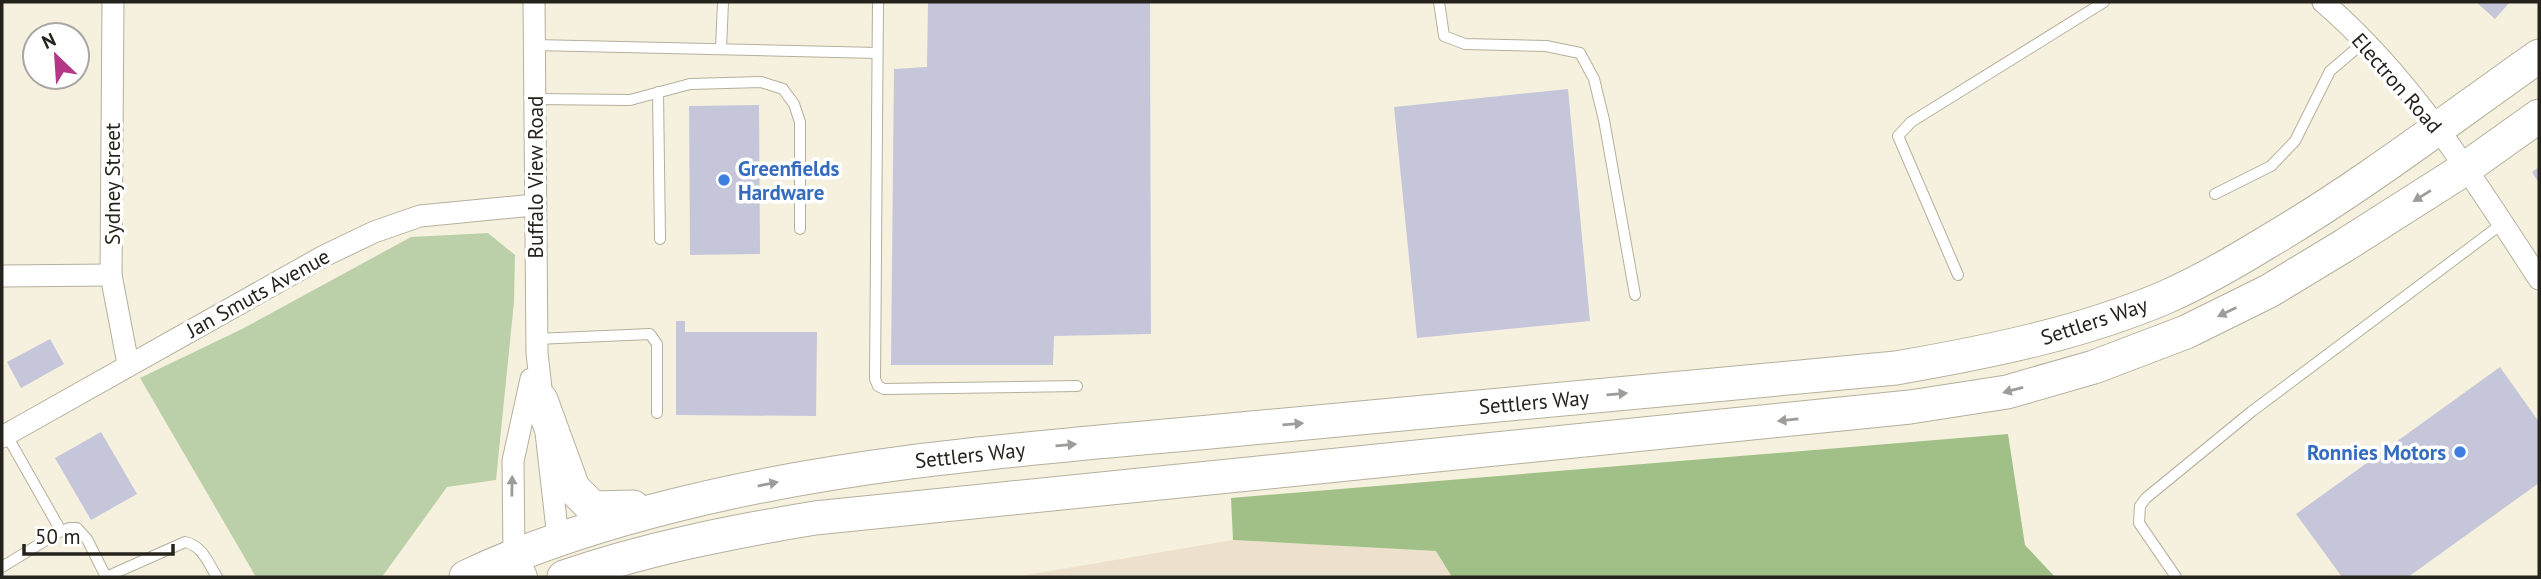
<svg xmlns="http://www.w3.org/2000/svg" width="2541" height="579" font-family="'PT Sans',sans-serif">
<rect width="100%" height="100%" fill="#f6f1de"/>
<path fill="#ede1cd" d="M1233,540L1437,551L1452,577H1015Z"/>
<path fill="#bbd0a9" d="M488,233L515,255L514,302L496,480L447,487L382,577H256L140,378L242,329L411,237Z"/>
<path fill="#a1c087" d="M2008,434L2025,545L2055,577H1452L1436,551L1233,540L1231,498Z"/>
<g fill="#c5c6d9">
<path d="M928,2H1150L1151,334L1054,336L1053,365H891L894,69L927,67Z"/>
<path d="M2476,2H2510L2495,19Z"/>
<path d="M1568,89L1590,321L1417,338L1394,107Z"/>
<path d="M759,105L760,254L690,255L689,106Z"/>
<path d="M2539,167V183L2532,172Z"/>
<path d="M676,321H685V332H817L816,416L676,415Z"/>
<path d="M50,339L64,364L21,388L7,362Z"/>
<path d="M2500,367L2539,422V483L2408,577H2342L2296,514Z"/>
<path d="M101,432L137,494L91,520L55,458Z"/>
</g>
<g fill="none" stroke-linecap="round" stroke-linejoin="round">
<g stroke="#b4b09d" stroke-width="12">
<g id="service">
<path d="M878,2L875,379L878,386L884,389L1077,386"/>
<path d="M1439,2L1444,36L1465,44L1546,46L1580,53L1594,79L1604,120L1635,295"/>
<path d="M535,45L877,53"/>
<path d="M721,49L723,2"/>
<path d="M658,92L660,239"/>
<path d="M535,99L630,100L690,84L761,82L783,89L794,104L800,122V229"/>
<path d="M2215,194L2271,166L2295,141L2330,71L2364,42"/>
<path d="M1958,275L1898,136L1911,122L2104,2"/>
<path d="M536,339L650,334L657,344V413"/>
<path d="M6,434L61,531"/>
<path d="M2,567L61,531L70,528H77L87,539L106,577"/>
<path d="M106,577L185,542C203,546 208,563 217,577"/>
<path d="M2176,577L2139,523L2140,506L2146,498L2251,412L2503,223"/>
</g>
</g>
<g stroke="#b4b09d" stroke-width="23">
<g id="minor">
<path d="M113,2L111,275L128,364"/>
<path d="M534,2L537,353L558,538"/>
<path d="M2323,2C2413,79 2475,181 2539,279"/>
<path d="M2,276L111,275"/>
<path d="M2,437L324,256L374,232L420,216L534,205"/>
<path d="M514,554L513,461L531,379"/>
</g>
</g>
<g stroke="#b4b09d" stroke-width="28">
<path id="tertiary" d="M514,554L524,577"/>
</g>
<g stroke="#b4b09d" stroke-width="35">
<g id="primary">
<path d="M541,400L573,488L593,508L633,507"/>
<path d="M466,577C533,545 601,524 672,506C845,462 1022,449 1199,433C1431,411 1663,390 1896,368C1988,352 2079,334 2166,297C2200,282 2233,263 2264,244C2360,188 2448,120 2539,56"/>
<path d="M564,577C645,549 730,532 815,518L1910,407L2007,392L2094,367L2186,332L2269,291L2345,245L2466,168L2539,116"/>
</g>
</g>
<use href="#service" stroke="#fff" stroke-width="10"/>
<use href="#minor" stroke="#fff" stroke-width="21"/>
<use href="#tertiary" stroke="#fff" stroke-width="26"/>
<use href="#primary" stroke="#fff" stroke-width="33"/>
</g>
<defs><path id="oneway-solid" d="M-6-.8H1V-3.2L6.5 0L1 3.2V.8H-6Z" transform="scale(1.75)"/></defs>
<g fill="#9d9c99">
<use href="#oneway-solid" transform="translate(2422 196) rotate(148)"/>
<use href="#oneway-solid" transform="translate(2227 312) rotate(154)"/>
<use href="#oneway-solid" transform="translate(2013 390) rotate(165)"/>
<use href="#oneway-solid" transform="translate(1617 394) rotate(-5)"/>
<use href="#oneway-solid" transform="translate(1788 420) rotate(174)"/>
<use href="#oneway-solid" transform="translate(1293 424) rotate(-5)"/>
<use href="#oneway-solid" transform="translate(1066 445) rotate(-5)"/>
<use href="#oneway-solid" transform="translate(768 484) rotate(-11)"/>
<use href="#oneway-solid" transform="translate(512 486) rotate(-89)"/>
</g>
<g fill="#3f7fe0" stroke="#fff" stroke-width="2.5">
<circle cx="724" cy="180" r="7"/>
<circle cx="2460" cy="452" r="7"/>
</g>
<g text-anchor="middle" dominant-baseline="central" stroke-width="7" stroke-linejoin="round" paint-order="stroke">
<g font-size="21" fill="#25231c" stroke="#fff">
<text transform="translate(2397 83) rotate(49)">Electron Road</text>
<text transform="translate(535 177) rotate(-90)">Buffalo View Road</text>
<text transform="translate(112 184) rotate(-90)">Sydney Street</text>
<text transform="translate(258 293) rotate(-29)">Jan Smuts Avenue</text>
<text transform="translate(2094 321) rotate(-18)">Settlers Way</text>
<text transform="translate(1534 402) rotate(-5)">Settlers Way</text>
<text transform="translate(970 455) rotate(-6)">Settlers Way</text>
</g>
<g font-size="21" font-weight="bold" fill="#366cbe" stroke="#fff" text-anchor="start">
<text x="738" y="168">Greenfields<tspan x="738" dy="24">Hardware</tspan></text>
<text x="2446" y="452" text-anchor="end">Ronnies Motors</text>
</g>
</g>
<rect width="2541" height="579" fill="none" stroke="#25231c" stroke-width="7"/>
<g transform="translate(56 56) rotate(335)"><circle r="33" fill="#ffffff" stroke="#a8a7a4" stroke-width="2"/>
<path d="M0-5L12 26L0 18L-12 26Z" fill="#b43787"/>
<text y="-10" font-size="19" font-weight="bold" text-anchor="middle" fill="#25231c">N</text>
</g>
<path d="M24 544v10h149v-10" fill="none" stroke="#25231c" stroke-width="3.5"/>
<text x="35" y="544" font-size="21" fill="#25231c" stroke="#ffffff" stroke-width="5" paint-order="stroke">50 m</text>
</svg>
